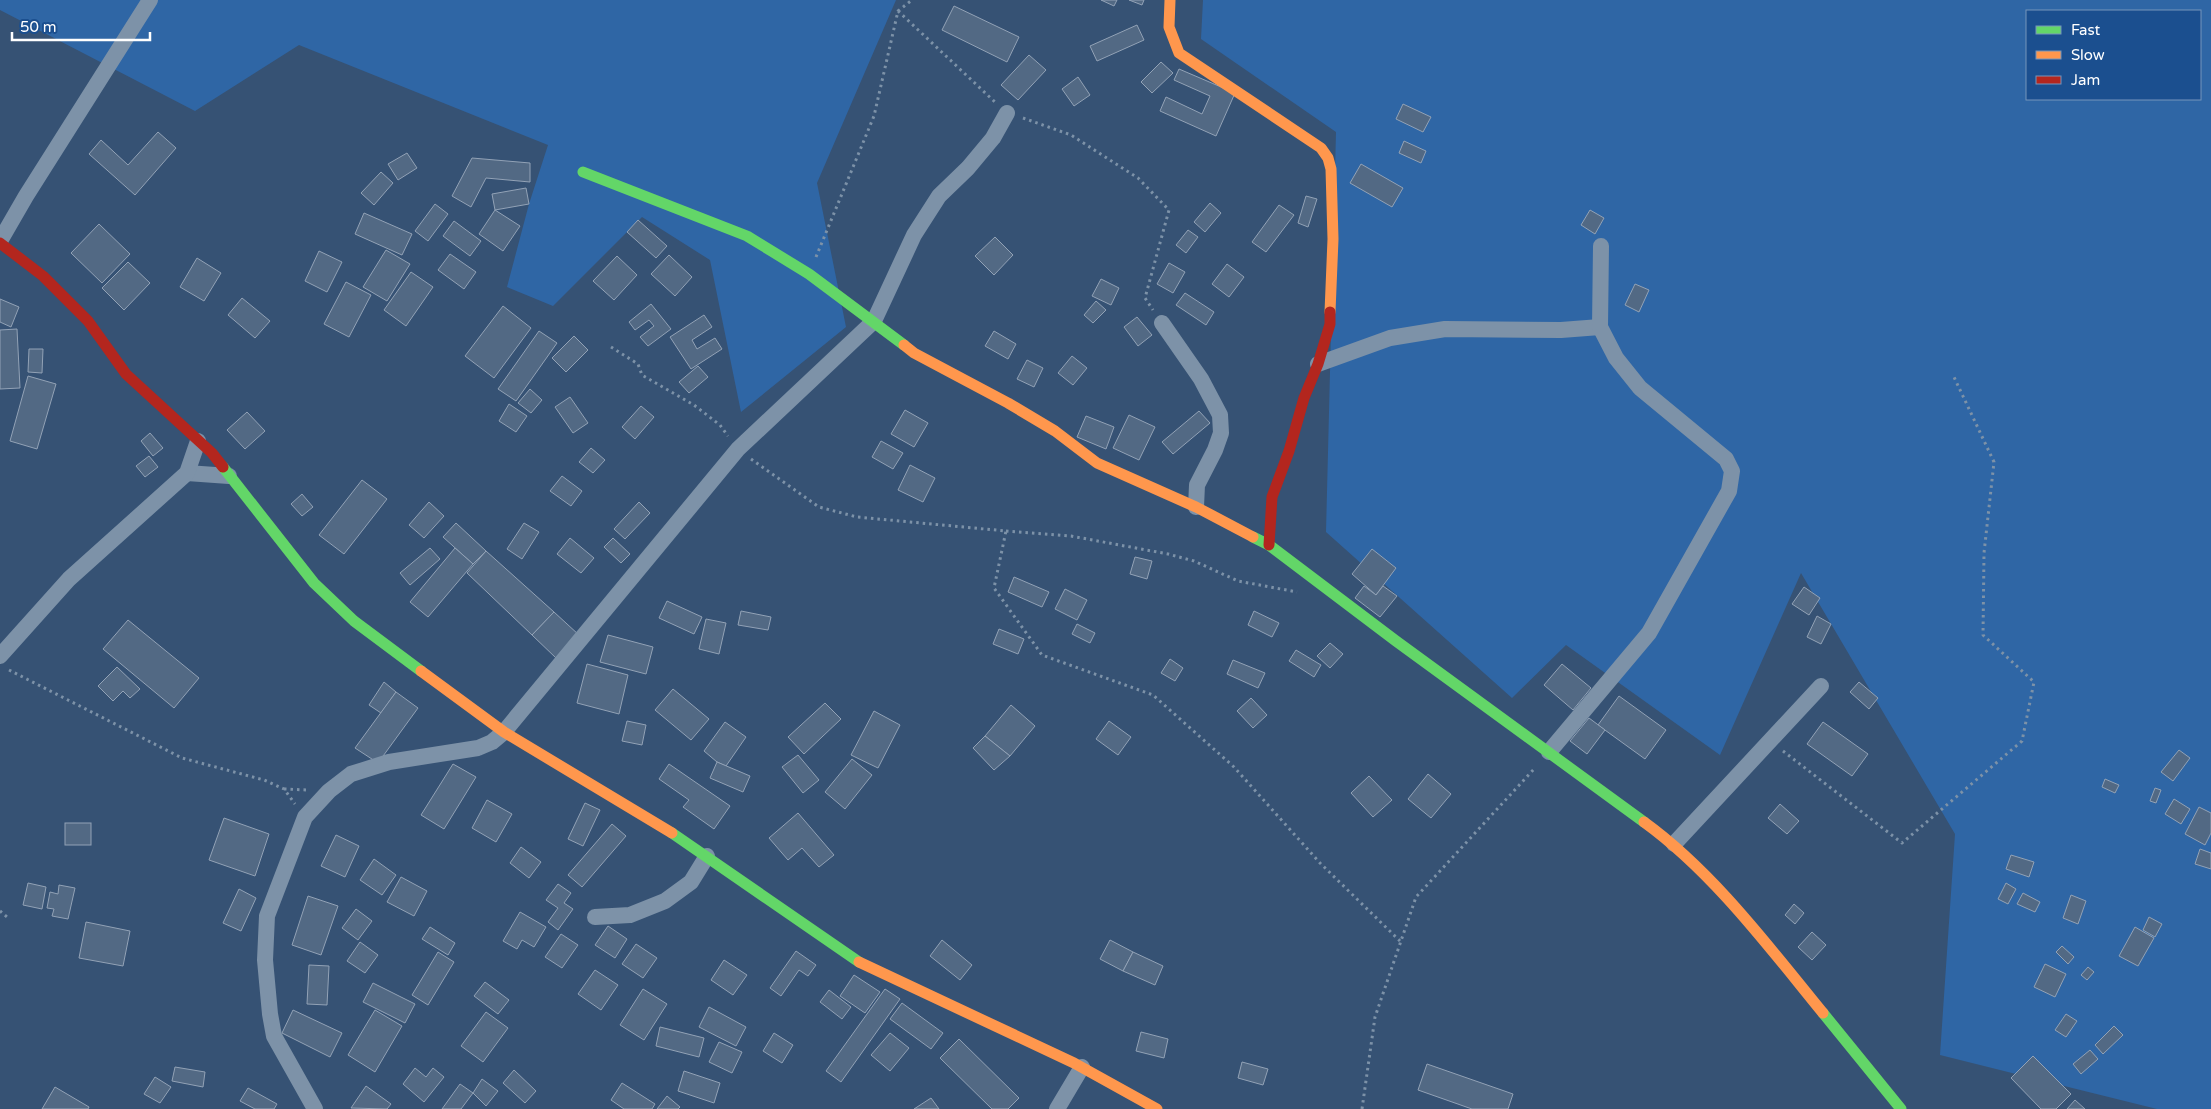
<svg xmlns="http://www.w3.org/2000/svg" width="2211" height="1109" font-family="'Varela Round',sans-serif">
  <style>
    .green { fill: #2f66a5; fill-rule: evenodd }
    .building { fill: #526984; stroke: #92a2b6 }
    .lines { fill: none; stroke-linecap: round; stroke-linejoin: round }
    .path { stroke: #7d92a8; stroke-width: 3; stroke-dasharray: 2.5 4; stroke-linecap: butt }
    .street { stroke: #7d92a8; stroke-width: 16 }
    .fast { stroke: #63d668; stroke-width: 11 }
    .slow { stroke: #ff974d; stroke-width: 11 }
    .jam { stroke: #b3261e; stroke-width: 11 }
  </style>
  <rect width="100%" height="100%" fill="#365274"/>
  <g class="green">
    <polygon points="0,0 896,0 817,183 846,327 741,412 710,260 642,217 553,306 507,287 529,204 548,145 299,45 195,111 0,10"/>
    <path d="M1203 0H2211V1109H2157L1940 1055 1955 834 1801 573 1720 755 1566 645 1512 698 1326 532 1336 132 1201 39ZM2027 11H2200V99H2027Z"/>
  </g>
  <g class="building">
    <polygon points="1101,0 1117,0 1114,6"/>
    <polygon points="1129,0 1144,0 1142,5"/>
    <polygon points="954,6 1019,37 1007,62 942,30"/>
    <polygon points="1137,25 1144,40 1097,61 1090,46"/>
    <polygon points="1029,55 1046,70 1018,100 1001,85"/>
    <polygon points="1161,62 1173,73 1152,93 1141,82"/>
    <polygon points="1179,69 1235,93 1216,136 1160,111 1166,97 1202,114 1210,96 1174,80"/>
    <polygon points="1078,77 1090,95 1074,106 1062,89"/>
    <polygon points="1403,104 1431,117 1423,132 1396,119"/>
    <polygon points="158,132 176,148 135,195 89,154 101,140 128,165"/>
    <polygon points="1404,141 1426,151 1421,163 1399,153"/>
    <polygon points="407,153 417,168 398,180 388,164"/>
    <polygon points="472,158 530,163 530,182 486,178 471,207 452,196"/>
    <polygon points="1361,164 1403,188 1392,207 1350,183"/>
    <polygon points="381,172 393,183 374,205 361,193"/>
    <polygon points="526,188 529,204 495,210 492,194"/>
    <polygon points="1306,196 1317,199 1308,227 1298,223"/>
    <polygon points="1210,203 1221,213 1205,232 1194,222"/>
    <polygon points="435,204 448,214 428,241 415,231"/>
    <polygon points="1279,205 1294,215 1266,252 1252,242"/>
    <polygon points="495,210 520,226 503,251 479,234"/>
    <polygon points="1590,210 1604,218 1595,234 1581,225"/>
    <polygon points="364,213 412,234 402,255 355,234"/>
    <polygon points="638,220 667,246 656,258 627,232"/>
    <polygon points="454,221 481,241 470,256 443,236"/>
    <polygon points="99,224 130,254 102,283 71,253"/>
    <polygon points="1188,230 1198,237 1186,253 1176,245"/>
    <polygon points="995,237 1013,255 994,275 975,256"/>
    <polygon points="386,250 410,264 387,301 363,287"/>
    <polygon points="319,251 342,262 327,292 305,281"/>
    <polygon points="450,254 476,272 464,289 438,270"/>
    <polygon points="669,255 692,277 675,296 651,274"/>
    <polygon points="617,256 637,275 614,300 593,281"/>
    <polygon points="197,258 221,273 204,301 180,287"/>
    <polygon points="128,262 150,283 124,310 102,288"/>
    <polygon points="1169,263 1185,272 1173,293 1157,284"/>
    <polygon points="1227,264 1244,277 1229,297 1212,284"/>
    <polygon points="411,272 433,287 406,326 384,310"/>
    <polygon points="1101,279 1119,288 1111,305 1092,296"/>
    <polygon points="346,282 371,295 349,337 324,324"/>
    <polygon points="1635,284 1649,290 1639,312 1625,305"/>
    <polygon points="1185,293 1214,312 1206,325 1176,305"/>
    <polygon points="242,298 270,321 255,338 228,315"/>
    <polygon points="0,299 19,307 11,327 0,322"/>
    <polygon points="1096,301 1106,310 1093,323 1084,315"/>
    <polygon points="651,304 671,329 648,346 640,337 654,326 649,320 635,330 629,322"/>
    <polygon points="503,306 531,328 494,378 465,356"/>
    <polygon points="704,315 712,327 692,340 697,349 715,338 722,349 691,369 670,337"/>
    <polygon points="1137,317 1152,335 1138,346 1124,327"/>
    <polygon points="17,329 20,388 0,389 0,330"/>
    <polygon points="539,331 557,343 516,401 498,389"/>
    <polygon points="994,331 1016,344 1008,359 985,346"/>
    <polygon points="574,336 588,350 566,372 552,358"/>
    <polygon points="29,349 43,349 42,373 28,372"/>
    <polygon points="1072,356 1087,368 1073,385 1058,373"/>
    <polygon points="1027,360 1043,368 1034,387 1017,379"/>
    <polygon points="698,366 708,377 689,393 679,382"/>
    <polygon points="28,376 56,384 37,449 10,441"/>
    <polygon points="530,389 542,400 531,413 518,403"/>
    <polygon points="570,397 588,423 573,433 555,407"/>
    <polygon points="509,404 527,416 516,432 499,421"/>
    <polygon points="641,406 654,417 635,439 622,427"/>
    <polygon points="905,410 928,423 914,447 891,434"/>
    <polygon points="1199,411 1210,423 1173,454 1162,442"/>
    <polygon points="247,412 265,431 245,449 227,430"/>
    <polygon points="1129,415 1155,427 1139,460 1113,448"/>
    <polygon points="1086,416 1114,427 1106,449 1077,437"/>
    <polygon points="150,433 163,448 153,456 141,441"/>
    <polygon points="881,441 903,453 893,469 872,457"/>
    <polygon points="591,448 605,460 593,473 579,462"/>
    <polygon points="149,456 158,467 145,477 136,466"/>
    <polygon points="910,465 935,478 923,502 898,490"/>
    <polygon points="562,476 582,491 571,506 550,491"/>
    <polygon points="362,480 387,499 344,554 319,535"/>
    <polygon points="302,494 313,507 302,516 291,504"/>
    <polygon points="429,502 444,516 424,538 409,525"/>
    <polygon points="639,502 650,513 625,539 614,529"/>
    <polygon points="456,523 486,551 473,564 443,537"/>
    <polygon points="524,523 539,532 522,559 507,549"/>
    <polygon points="570,538 594,558 581,573 557,554"/>
    <polygon points="613,538 630,554 621,563 604,547"/>
    <polygon points="430,548 440,559 410,585 400,573"/>
    <polygon points="455,548 473,564 428,617 410,602"/>
    <polygon points="1372,549 1396,568 1376,595 1352,574"/>
    <polygon points="486,551 554,612 532,635 467,573"/>
    <polygon points="1135,557 1152,561 1147,579 1130,574"/>
    <polygon points="1014,577 1049,592 1042,607 1008,592"/>
    <polygon points="1364,586 1376,595 1383,586 1397,596 1380,617 1355,598"/>
    <polygon points="1804,587 1820,598 1809,615 1792,604"/>
    <polygon points="1065,589 1087,600 1077,620 1055,609"/>
    <polygon points="667,601 702,617 694,634 659,618"/>
    <polygon points="741,611 771,617 768,630 738,625"/>
    <polygon points="1254,611 1279,623 1272,637 1248,625"/>
    <polygon points="554,612 579,635 556,658 532,635"/>
    <polygon points="1817,616 1831,624 1821,644 1807,637"/>
    <polygon points="706,619 726,623 719,654 699,649"/>
    <polygon points="128,620 199,678 174,708 103,649"/>
    <polygon points="1077,624 1095,633 1090,643 1072,634"/>
    <polygon points="999,629 1024,639 1018,654 993,644"/>
    <polygon points="608,635 653,647 646,674 600,662"/>
    <polygon points="1330,643 1343,654 1330,668 1317,656"/>
    <polygon points="1296,650 1321,665 1314,677 1289,661"/>
    <polygon points="1170,659 1183,668 1175,681 1161,673"/>
    <polygon points="1233,660 1265,673 1258,688 1227,674"/>
    <polygon points="587,664 628,675 619,714 577,703"/>
    <polygon points="1562,664 1591,688 1573,710 1544,685"/>
    <polygon points="117,667 140,689 130,698 123,691 113,701 98,686"/>
    <polygon points="384,682 396,692 381,713 369,705"/>
    <polygon points="1859,682 1878,698 1869,709 1850,692"/>
    <polygon points="673,689 709,719 691,740 655,710"/>
    <polygon points="396,692 418,708 378,763 355,748"/>
    <polygon points="1619,696 1666,730 1645,759 1598,725"/>
    <polygon points="1251,698 1267,715 1253,728 1237,711"/>
    <polygon points="825,703 841,719 804,754 788,737"/>
    <polygon points="1011,705 1035,726 1010,756 985,736"/>
    <polygon points="874,711 900,725 878,768 851,755"/>
    <polygon points="1589,718 1605,730 1587,754 1570,741"/>
    <polygon points="627,721 646,725 642,745 622,741"/>
    <polygon points="1109,721 1131,737 1118,755 1096,739"/>
    <polygon points="725,722 746,737 726,766 717,762 704,751"/>
    <polygon points="1823,722 1868,754 1852,776 1807,744"/>
    <polygon points="985,736 1010,756 994,770 973,748"/>
    <polygon points="2179,750 2190,758 2173,781 2161,772"/>
    <polygon points="798,755 819,780 803,793 782,767"/>
    <polygon points="852,759 872,775 845,809 825,792"/>
    <polygon points="717,762 750,776 743,792 710,778"/>
    <polygon points="453,764 476,777 444,829 421,815"/>
    <polygon points="669,764 730,806 714,829 683,807 689,800 659,779"/>
    <polygon points="1428,774 1451,794 1431,818 1408,799"/>
    <polygon points="1369,776 1392,800 1373,817 1351,793"/>
    <polygon points="2105,779 2119,785 2115,793 2102,787"/>
    <polygon points="2155,788 2161,790 2156,803 2150,801"/>
    <polygon points="2174,799 2190,809 2181,824 2165,814"/>
    <polygon points="487,800 512,814 496,842 472,828"/>
    <polygon points="585,803 600,810 583,846 568,839"/>
    <polygon points="1780,804 1799,821 1787,834 1768,818"/>
    <polygon points="2199,807 2211,813 2211,833 2205,845 2185,834"/>
    <polygon points="798,813 834,855 819,867 802,848 788,860 769,838"/>
    <polygon points="224,818 269,834 255,876 209,860"/>
    <rect x="65" y="823" width="26" height="22"/>
    <polygon points="612,824 626,836 582,887 568,875"/>
    <polygon points="336,835 359,846 345,877 321,866"/>
    <polygon points="521,847 541,862 529,878 510,863"/>
    <polygon points="2200,849 2211,853 2211,869 2195,864"/>
    <polygon points="2011,855 2034,862 2029,877 2006,869"/>
    <polygon points="374,859 396,875 382,895 360,880"/>
    <polygon points="401,877 427,891 414,916 387,902"/>
    <polygon points="28,883 46,887 42,909 23,905"/>
    <polygon points="2006,883 2016,889 2008,904 1998,899"/>
    <polygon points="558,884 571,893 564,903 573,909 558,930 548,922 558,908 546,900"/>
    <polygon points="59,885 75,888 68,919 52,916 54,909 47,908 50,892 58,894"/>
    <polygon points="239,889 256,898 241,931 223,923"/>
    <polygon points="2023,893 2040,902 2035,912 2017,904"/>
    <polygon points="2071,895 2086,901 2078,924 2063,918"/>
    <polygon points="308,896 338,906 321,955 292,945"/>
    <polygon points="1794,904 1804,913 1795,924 1785,915"/>
    <polygon points="356,909 372,921 358,940 342,928"/>
    <polygon points="520,912 546,927 534,947 522,940 517,949 503,941"/>
    <polygon points="2149,917 2162,924 2155,937 2143,930"/>
    <polygon points="86,922 130,931 123,966 79,958"/>
    <polygon points="608,926 627,939 615,958 595,945"/>
    <polygon points="430,927 455,943 448,955 422,939"/>
    <polygon points="2135,927 2154,938 2138,966 2119,956"/>
    <polygon points="1812,932 1826,945 1812,960 1798,947"/>
    <polygon points="561,934 578,945 562,968 545,957"/>
    <polygon points="942,940 972,965 960,980 930,956"/>
    <polygon points="1110,940 1133,952 1123,971 1100,959"/>
    <polygon points="360,942 378,955 365,973 347,961"/>
    <polygon points="636,944 657,958 643,978 622,964"/>
    <polygon points="2062,946 2074,957 2068,964 2056,952"/>
    <polygon points="796,951 816,965 808,976 799,970 781,996 770,988"/>
    <polygon points="438,952 454,962 428,1005 412,995"/>
    <polygon points="1133,952 1163,966 1155,985 1123,971"/>
    <polygon points="724,960 747,975 733,995 711,980"/>
    <polygon points="2045,964 2066,974 2055,997 2034,987"/>
    <polygon points="309,965 329,966 327,1005 307,1004"/>
    <polygon points="2088,967 2094,972 2087,980 2081,975"/>
    <polygon points="595,970 618,985 601,1010 578,994"/>
    <polygon points="854,975 880,992 865,1013 840,996"/>
    <polygon points="485,982 509,1000 498,1014 474,996"/>
    <polygon points="373,983 415,1004 405,1023 363,1002"/>
    <polygon points="643,989 667,1004 644,1040 620,1025"/>
    <polygon points="885,989 900,999 841,1082 826,1071"/>
    <polygon points="829,990 851,1007 842,1019 820,1002"/>
    <polygon points="902,1003 943,1033 931,1049 890,1019"/>
    <polygon points="709,1007 746,1027 736,1046 699,1027"/>
    <polygon points="293,1010 342,1033 330,1057 282,1033"/>
    <polygon points="375,1010 402,1026 375,1072 348,1055"/>
    <polygon points="486,1012 508,1028 483,1062 461,1046"/>
    <polygon points="2066,1014 2077,1021 2066,1037 2055,1030"/>
    <polygon points="2114,1026 2123,1035 2103,1054 2095,1045"/>
    <polygon points="660,1027 704,1038 699,1057 656,1046"/>
    <polygon points="1141,1032 1168,1039 1164,1058 1136,1051"/>
    <polygon points="774,1033 793,1045 782,1063 763,1051"/>
    <polygon points="890,1033 909,1048 890,1071 871,1055"/>
    <polygon points="959,1039 1019,1098 1008,1109 992,1109 940,1058"/>
    <polygon points="719,1042 742,1052 732,1073 709,1062"/>
    <polygon points="2090,1050 2098,1059 2081,1074 2073,1064"/>
    <polygon points="2033,1056 2071,1094 2056,1109 2041,1109 2011,1078"/>
    <polygon points="1242,1062 1268,1069 1263,1085 1238,1078"/>
    <polygon points="1427,1064 1513,1094 1508,1109 1472,1109 1418,1090"/>
    <polygon points="175,1067 205,1072 203,1087 172,1081"/>
    <polygon points="415,1068 426,1077 433,1068 444,1077 424,1102 403,1084"/>
    <polygon points="514,1070 536,1091 525,1103 503,1083"/>
    <polygon points="684,1071 720,1083 714,1103 678,1091"/>
    <polygon points="155,1077 171,1087 160,1103 144,1094"/>
    <polygon points="482,1079 498,1091 486,1106 473,1093"/>
    <polygon points="622,1083 655,1104 652,1109 624,1109 611,1100"/>
    <polygon points="460,1084 473,1093 461,1109 442,1109"/>
    <polygon points="366,1086 391,1104 387,1109 351,1108"/>
    <polygon points="55,1087 89,1107 88,1109 42,1109"/>
    <polygon points="248,1088 277,1104 274,1109 255,1109 240,1101"/>
    <polygon points="667,1096 680,1107 678,1109 657,1109"/>
    <polygon points="931,1098 939,1109 914,1109"/>
    <polygon points="2075,1100 2085,1109 2067,1109"/>
  </g>
  <g class="lines">
    <g class="path">
      <polyline points="898,11 996,103"/>
      <polyline points="1023,118 1071,135 1138,178 1169,210 1145,298 1153,310"/>
      <polyline points="816,257 874,116 898,11 912,0"/>
      <polyline points="611,347 638,364 642,375 694,405 720,425 728,436"/>
      <polyline points="751,459 819,507 857,517 1006,531 994,588 1042,655 1153,695 1234,767 1320,863 1400,941"/>
      <polyline points="1006,531 1071,536 1168,554 1194,561 1238,581 1297,592"/>
      <polyline points="9,670 182,758 264,780 284,789 295,804"/>
      <polyline points="1783,751 1902,843 2022,741 2034,682 1983,635 1984,553 1994,462 1953,375"/>
      <polyline points="284,789 308,790"/>
      <polyline points="0,911 7,917"/>
      <polyline points="1362,1109 1375,1017 1416,897 1535,768"/>
    </g>
    <g class="street">
      <polyline points="0,241 26,196 150,0"/>
      <polyline points="1162,323 1201,379 1220,415 1221,433 1215,450 1197,485 1196,507"/>
      <polyline points="1318,364 1390,338 1445,329 1561,330 1600,327"/>
      <polyline points="187,473 229,476"/>
      <polyline points="0,656 69,579 187,473 198,441"/>
      <polyline points="1549,752 1649,633 1729,491 1732,471 1726,459 1640,388 1616,358 1600,327 1601,246"/>
      <polyline points="1674,844 1821,686"/>
      <polyline points="595,917 630,915 665,901 691,882 707,856"/>
      <polyline points="315,1109 274,1036 270,1014 265,960 267,916 305,817 329,791 351,774 389,762 478,748 492,742 504,732 738,449 874,321 914,235 939,196 968,168 993,138 1007,113"/>
      <polyline points="1057,1109 1082,1067"/>
    </g>
    <g class="fast">
      <polyline points="583,172 747,236 809,274 904,345"/>
      <polyline points="223,467 314,583 354,621 421,671"/>
      <polyline points="1253,537 1269,545 1396,641 1644,822"/>
      <polyline points="672,833 859,962"/>
      <polyline points="1823,1013 1901,1109"/>
    </g>
    <g class="slow">
      <polyline points="1170,0 1169,27 1179,53 1321,148 1328,158 1331,169 1333,239 1330,312"/>
      <polyline points="904,345 914,353 1008,403 1055,431 1097,463 1196,507 1253,537"/>
      <polyline points="421,671 504,732 672,833"/>
      <path d="M1644 822C1713 872 1769 947 1823 1013"/>
      <polyline points="859,962 1074,1063 1157,1109"/>
    </g>
    <g class="jam">
      <polyline points="0,243 43,276 88,321 126,374 212,453 223,467"/>
      <polyline points="1269,545 1272,497 1289,451 1304,398 1318,364 1330,324 1330,312"/>
    </g>
  </g>
  <rect x="2026" y="10" width="175" height="90" fill="#1b4f8f" stroke="#7695bc"/>
  <rect x="2036" y="26" width="25" height="8" fill="#63d668" stroke="#7695bc"/>
  <text x="2071" y="35" font-size="15" fill="#ffffff">Fast</text>
  <rect x="2036" y="51" width="25" height="8" fill="#ff974d" stroke="#7695bc"/>
  <text x="2071" y="60" font-size="15" fill="#ffffff">Slow</text>
  <rect x="2036" y="76" width="25" height="8" fill="#b3261e" stroke="#7695bc"/>
  <text x="2071" y="85" font-size="15" fill="#ffffff">Jam</text>
  <path d="M12 32v8h138v-8" fill="none" stroke="#ffffff" stroke-width="2.5"/>
  <text x="20" y="32" font-size="15" fill="#ffffff" stroke="#1b4f8f" stroke-width="4" paint-order="stroke">50 m</text>
</svg>
